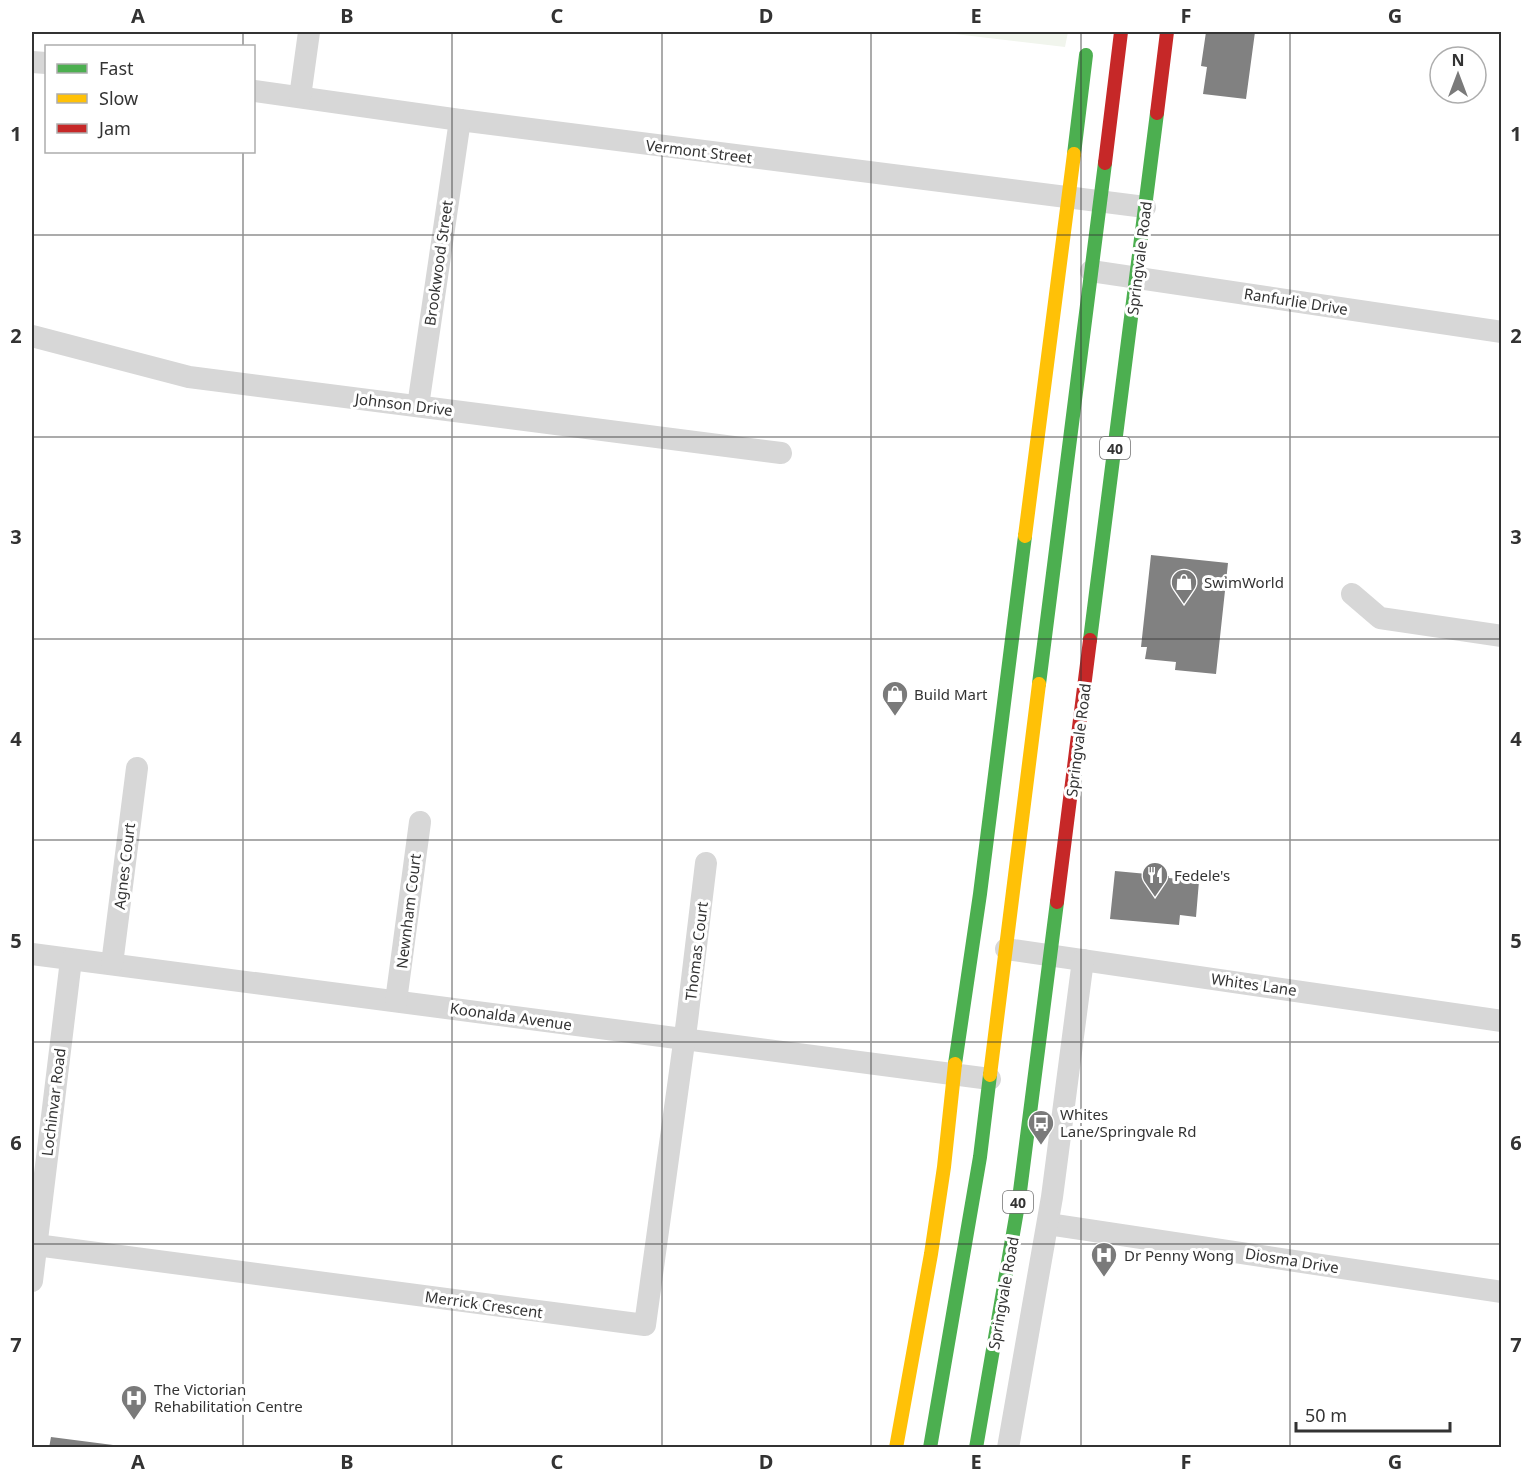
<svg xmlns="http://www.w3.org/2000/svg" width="1533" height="1479" font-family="'Noto Sans',sans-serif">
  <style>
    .green { fill: #f1f5ed }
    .building { fill: #818181 }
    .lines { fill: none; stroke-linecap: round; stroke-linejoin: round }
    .street { stroke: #d7d7d7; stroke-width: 22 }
    .fast { stroke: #4caf50; stroke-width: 14 }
    .slow { stroke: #ffc107; stroke-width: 14 }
    .jam { stroke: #c62828; stroke-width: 14 }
    .grid { fill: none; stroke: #333; stroke-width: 1.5; stroke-opacity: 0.55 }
    .labels { text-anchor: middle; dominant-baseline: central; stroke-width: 6; stroke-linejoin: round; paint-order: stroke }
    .shield { fill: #fff; stroke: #707070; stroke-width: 1.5 }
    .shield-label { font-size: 14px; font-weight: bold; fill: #333 }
    .street-label { font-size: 15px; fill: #333; stroke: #fff }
    .poi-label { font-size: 15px; fill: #333; stroke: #fff; text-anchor: start }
    .neatline { fill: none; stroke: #333; stroke-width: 2 }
    .grid-label { font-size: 20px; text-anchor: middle; font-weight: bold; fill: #333 }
  </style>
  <rect width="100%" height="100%" fill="#fff"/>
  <polygon class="green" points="938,32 1068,32 1065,47"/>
  <g class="building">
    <polygon points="1206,32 1255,32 1246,99 1203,94 1207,67 1201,66"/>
    <polygon points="1151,555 1228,563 1216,674 1175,670 1176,662 1145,659 1147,647 1141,647"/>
    <polygon points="1115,871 1169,876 1169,878 1199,881 1196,917 1180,915 1179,925 1110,919"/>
    <polygon points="51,1437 113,1445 113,1448 49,1448"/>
  </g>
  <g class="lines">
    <g class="street">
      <polyline points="32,62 46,63"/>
      <polyline points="254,91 460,120 1145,207"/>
      <polyline points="300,97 309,32"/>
      <polyline points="1091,271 1502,332"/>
      <polyline points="32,336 189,377 781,453"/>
      <polyline points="418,406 460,120"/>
      <polyline points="1352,594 1380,618 1502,636"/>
      <polyline points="1006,949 1502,1021"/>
      <polyline points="32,954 990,1079"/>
      <polyline points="112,964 137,768"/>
      <polyline points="396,1001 420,822"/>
      <polyline points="1048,1224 1502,1292"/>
      <polyline points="36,1245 645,1325 687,1021 706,863"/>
      <polyline points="32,1281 71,960"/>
      <polyline points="1008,1448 1052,1197 1083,960"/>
    </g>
    <g class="fast">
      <polyline points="1074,154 1086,55"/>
      <polyline points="1090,640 1157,113"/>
      <polyline points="1039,684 1105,163"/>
      <polyline points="955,1064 980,894 1025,536"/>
      <polyline points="930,1448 980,1157 990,1075"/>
      <polyline points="976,1448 1019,1199 1057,902"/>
    </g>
    <g class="slow">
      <polyline points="1025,536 1074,154"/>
      <polyline points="990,1075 1039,684"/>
      <polyline points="896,1448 931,1254 944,1167 955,1064"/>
    </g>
    <g class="jam">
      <polyline points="1157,113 1167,32"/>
      <polyline points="1105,163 1121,32"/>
      <polyline points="1057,902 1090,640"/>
    </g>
  </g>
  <path class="grid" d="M243 32V46M452 32V1448M662 32V1448M871 32V1448M1081 32V1448M1290 32V1448M243 152V1448M32 235H1502M32 437H1502M32 639H1502M32 840H1502M32 1042H1502M32 1244H1502"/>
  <defs>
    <g id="shop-pin" transform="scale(1.35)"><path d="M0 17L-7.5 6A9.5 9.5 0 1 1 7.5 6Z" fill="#7a7a7a" stroke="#fff"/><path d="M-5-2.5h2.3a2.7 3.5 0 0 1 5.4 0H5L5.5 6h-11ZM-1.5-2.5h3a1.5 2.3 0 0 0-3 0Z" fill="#fff"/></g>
    <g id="restaurant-pin" transform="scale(1.35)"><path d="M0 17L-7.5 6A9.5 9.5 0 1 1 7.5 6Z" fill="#7a7a7a" stroke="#fff"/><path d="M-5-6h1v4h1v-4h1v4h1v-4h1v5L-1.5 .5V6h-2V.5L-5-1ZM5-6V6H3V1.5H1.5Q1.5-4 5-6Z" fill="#fff"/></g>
    <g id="bus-pin" transform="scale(1.35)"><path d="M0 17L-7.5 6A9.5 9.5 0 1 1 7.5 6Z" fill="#7a7a7a" stroke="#fff"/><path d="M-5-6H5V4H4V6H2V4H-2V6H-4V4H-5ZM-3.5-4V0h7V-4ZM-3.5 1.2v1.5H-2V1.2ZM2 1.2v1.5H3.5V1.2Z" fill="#fff"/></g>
    <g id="hospital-pin" transform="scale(1.35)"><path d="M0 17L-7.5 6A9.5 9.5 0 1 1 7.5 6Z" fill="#7a7a7a" stroke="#fff"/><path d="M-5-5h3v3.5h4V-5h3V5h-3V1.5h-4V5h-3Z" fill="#fff"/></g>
  </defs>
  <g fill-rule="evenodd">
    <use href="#shop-pin" x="1184" y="582"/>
    <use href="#shop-pin" x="895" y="694"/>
    <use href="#restaurant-pin" x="1155" y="875"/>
    <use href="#bus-pin" x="1041" y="1123"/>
    <use href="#hospital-pin" x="1104" y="1255"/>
    <use href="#hospital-pin" x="134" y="1398"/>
  </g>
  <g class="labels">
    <g class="shield">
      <rect x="1100" y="437" width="30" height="22" rx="4.5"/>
      <rect x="1003" y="1191" width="30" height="22" rx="4.5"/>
    </g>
    <g class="shield-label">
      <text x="1115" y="448">40</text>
      <text x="1018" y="1202">40</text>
    </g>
    <g class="street-label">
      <text transform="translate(699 151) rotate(7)">Vermont Street</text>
      <text transform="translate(1139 258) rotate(-83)">Springvale Road</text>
      <text transform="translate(438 263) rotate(-82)">Brookwood Street</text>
      <text transform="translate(1296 301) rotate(9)">Ranfurlie Drive</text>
      <text transform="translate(404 404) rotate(7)">Johnson Drive</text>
      <text transform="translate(1078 740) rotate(-83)">Springvale Road</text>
      <text transform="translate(124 866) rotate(-83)">Agnes Court</text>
      <text transform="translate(408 911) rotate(-83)">Newnham Court</text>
      <text transform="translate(696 951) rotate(-83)">Thomas Court</text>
      <text transform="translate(1254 984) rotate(8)">Whites Lane</text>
      <text transform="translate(511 1016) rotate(8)">Koonalda Avenue</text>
      <text transform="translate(53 1102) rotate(-83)">Lochinvar Road</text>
      <text transform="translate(1292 1260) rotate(9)">Diosma Drive</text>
      <text transform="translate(1003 1293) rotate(-80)">Springvale Road</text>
      <text transform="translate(484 1304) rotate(8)">Merrick Crescent</text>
    </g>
    <g class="poi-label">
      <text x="1204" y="582">SwimWorld</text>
      <text x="914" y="694">Build Mart</text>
      <text x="1174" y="875">Fedele's</text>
      <text x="1060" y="1114">Whites<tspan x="1060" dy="17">Lane/Springvale Rd</tspan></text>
      <text x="1124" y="1255">Dr Penny Wong</text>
      <text x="154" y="1389">The Victorian<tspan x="154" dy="17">Rehabilitation Centre</tspan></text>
    </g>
  </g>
  <rect width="1533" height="1479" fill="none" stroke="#ffffff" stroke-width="66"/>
  <rect x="45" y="45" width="210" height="108" fill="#ffffff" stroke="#adadad" stroke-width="1.5"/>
  <rect x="57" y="64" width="30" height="9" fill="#4caf50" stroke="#adadad" stroke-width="1.5"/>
  <text x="99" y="75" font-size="18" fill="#333333">Fast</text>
  <rect x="57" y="94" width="30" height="9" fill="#ffc107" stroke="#adadad" stroke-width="1.5"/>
  <text x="99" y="105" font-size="18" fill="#333333">Slow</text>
  <rect x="57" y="124" width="30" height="9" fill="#c62828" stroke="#adadad" stroke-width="1.5"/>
  <text x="99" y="135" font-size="18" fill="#333333">Jam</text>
  <g transform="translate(1458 75)"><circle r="28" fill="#ffffff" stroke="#adadad" stroke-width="1.5"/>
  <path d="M0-4.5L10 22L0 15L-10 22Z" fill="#7a7a7a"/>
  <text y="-9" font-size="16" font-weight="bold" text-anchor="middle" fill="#333333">N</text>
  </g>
  <path d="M1296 1422v9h154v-9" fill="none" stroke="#333333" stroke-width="3"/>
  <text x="1305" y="1422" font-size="18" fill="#333333" stroke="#ffffff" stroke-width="4.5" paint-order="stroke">50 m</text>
  <rect x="33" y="33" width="1467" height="1413" class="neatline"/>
  <g class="grid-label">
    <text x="138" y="23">A</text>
    <text x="347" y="23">B</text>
    <text x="557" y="23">C</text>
    <text x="766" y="23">D</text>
    <text x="976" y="23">E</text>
    <text x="1186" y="23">F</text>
    <text x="1395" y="23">G</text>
    <text x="16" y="141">1</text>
    <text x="1516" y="141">1</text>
    <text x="16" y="343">2</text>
    <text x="1516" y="343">2</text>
    <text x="16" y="544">3</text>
    <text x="1516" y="544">3</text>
    <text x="16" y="746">4</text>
    <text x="1516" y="746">4</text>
    <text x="16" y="948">5</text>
    <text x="1516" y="948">5</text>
    <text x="16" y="1150">6</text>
    <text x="1516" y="1150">6</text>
    <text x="16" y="1352">7</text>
    <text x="1516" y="1352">7</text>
    <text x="138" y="1469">A</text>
    <text x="347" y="1469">B</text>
    <text x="557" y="1469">C</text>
    <text x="766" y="1469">D</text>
    <text x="976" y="1469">E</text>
    <text x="1186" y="1469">F</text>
    <text x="1395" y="1469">G</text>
  </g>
</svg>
